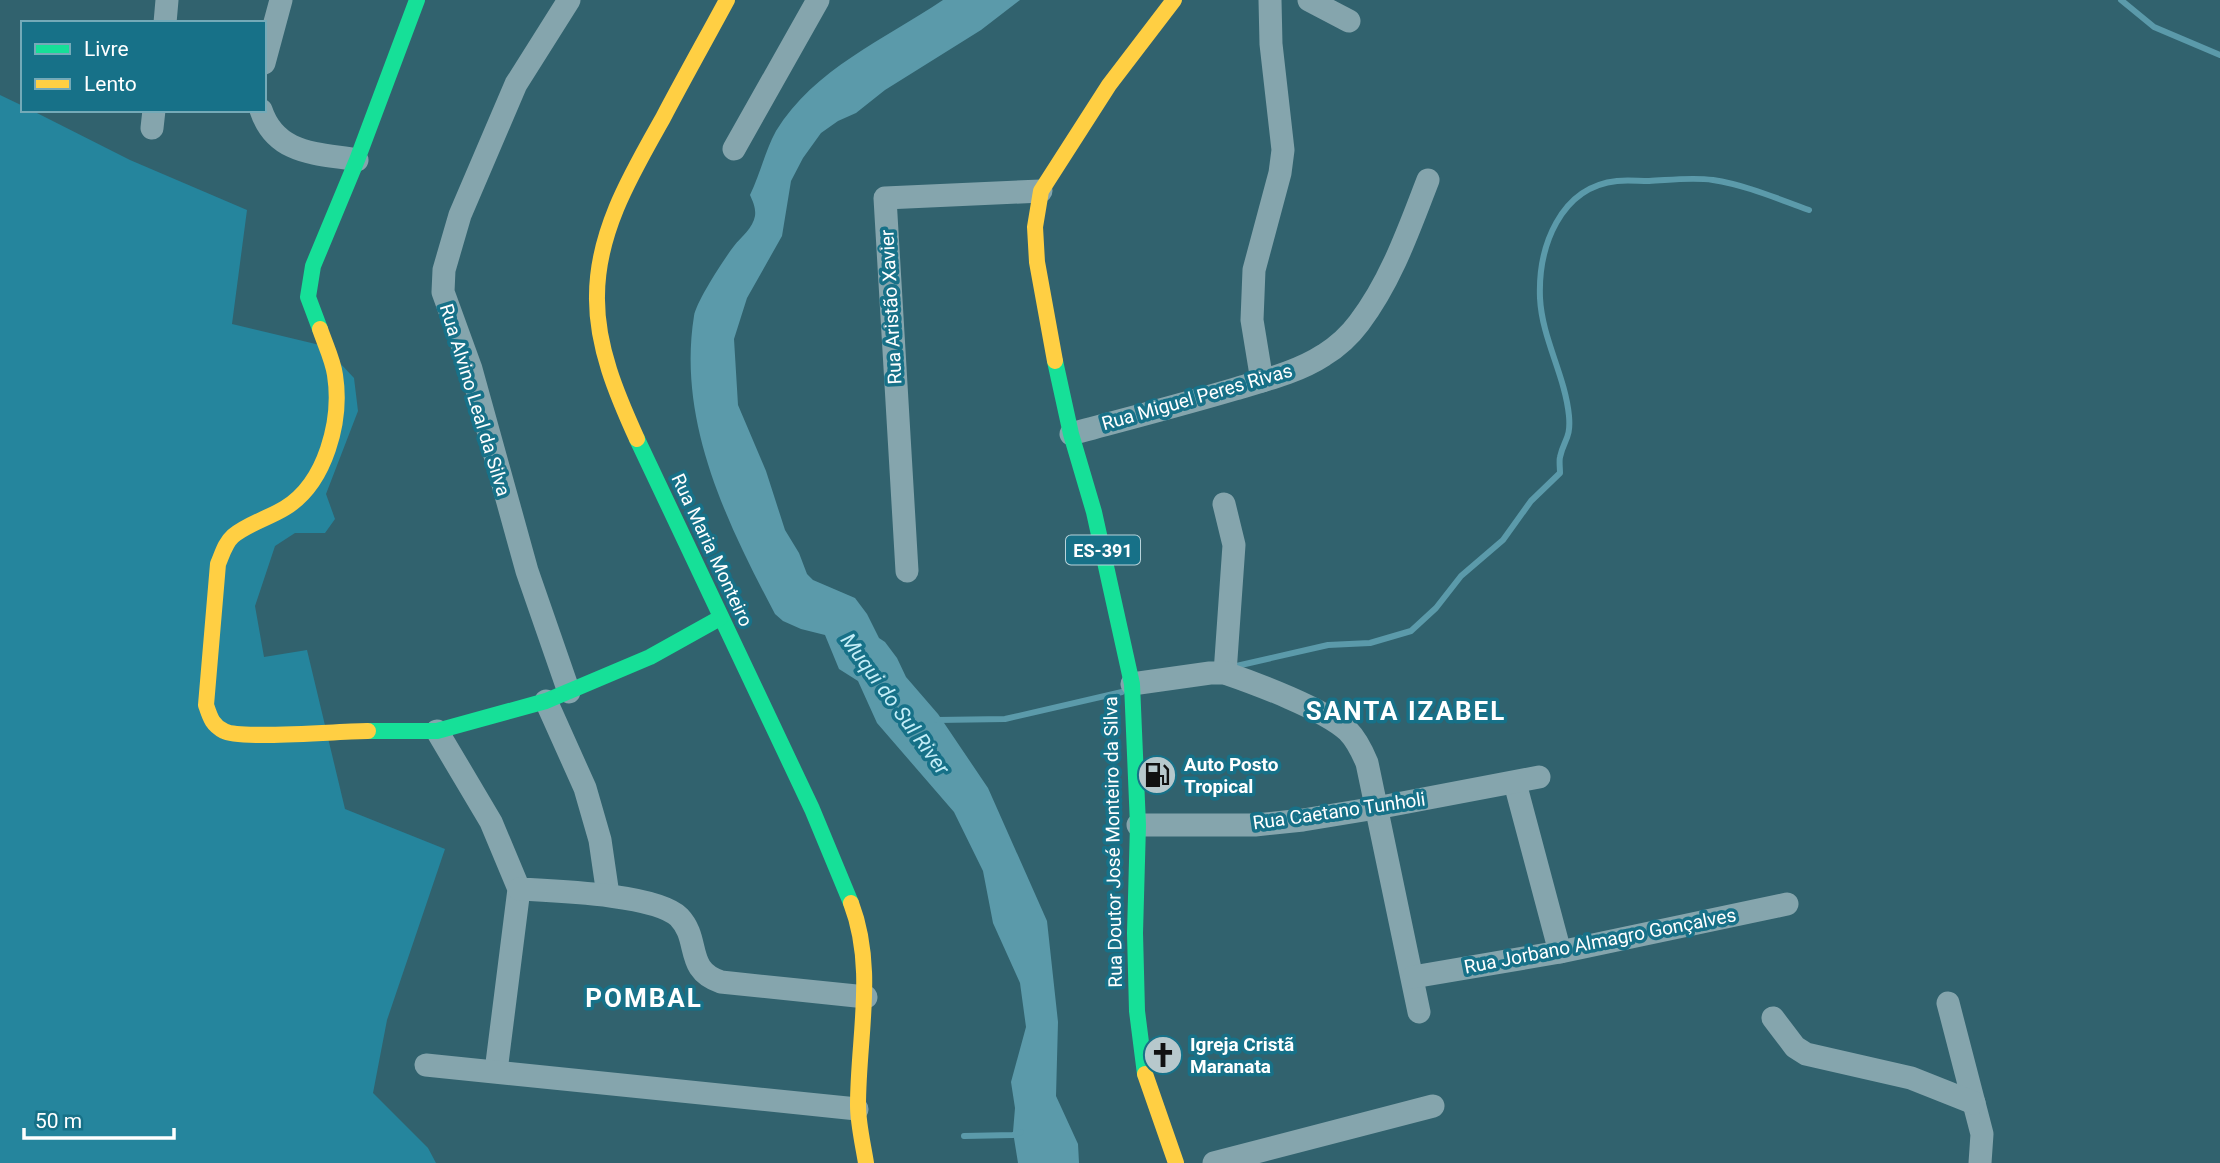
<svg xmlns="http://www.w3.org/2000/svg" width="2220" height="1163" font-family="Roboto,sans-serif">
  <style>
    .green { fill: #25859d }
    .water { fill: #5b9aaa }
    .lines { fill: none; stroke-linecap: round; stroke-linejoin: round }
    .stream { stroke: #5b9aaa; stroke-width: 6 }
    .street { stroke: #85a5ad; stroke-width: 23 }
    .fast { stroke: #16e098; stroke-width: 16 }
    .slow { stroke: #ffcf43; stroke-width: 16 }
    .labels { text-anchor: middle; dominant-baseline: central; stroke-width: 7; stroke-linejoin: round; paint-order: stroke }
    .shield { fill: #177188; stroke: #b9d4db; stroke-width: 2 }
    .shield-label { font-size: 18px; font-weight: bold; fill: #fff }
    .street-label { font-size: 19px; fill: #fff; stroke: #177188 }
    .poi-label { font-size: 19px; font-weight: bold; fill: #fff; stroke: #177188; text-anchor: start }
    .water-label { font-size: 21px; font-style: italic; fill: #c4eef8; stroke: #177188 }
    .district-label { font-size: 26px; font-weight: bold; letter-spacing: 2px; fill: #fff; stroke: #177188 }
  </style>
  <rect width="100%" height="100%" fill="#31626e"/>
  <polygon class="green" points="0,95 23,106 23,110 31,110 130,160 247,210 232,324 324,346 354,378 358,411 326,494 335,519 325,533 295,533 275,546 255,606 264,657 307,650 345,809 445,849 387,1020 373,1093 428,1148 436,1163 0,1163"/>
  <path class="water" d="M943 0H1020L981 30 885 90 856 113 838 121 821 133 803 158 791 181 782 236 747 298 734 339 738 405 766 471 785 530 799 553 807 574 813 580 855 598 867 614 879 638 885 642 897 658 906 677 938 714 988 788 1047 921 1058 1022 1056 1096 1078 1144 1079 1163H1018L1013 1132 1015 1108 1011 1082 1026 1027 1020 983 993 923 983 871 954 812 877 723 858 681 839 669 825 635 801 629 783 621 775 614C727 523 677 422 694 316 696 302 724 259 734 246 741 237 753 228 755 216 756 208 753 202 750 195 760 175 765 151 776 131 814 69 885 39 943 0Z"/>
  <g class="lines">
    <g class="stream">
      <polyline points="2121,0 2154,27 2220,55"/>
      <path d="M1232 667 1328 645 1370 643 1411 631 1436 608 1461 576 1503 540 1531 501 1560 473C1560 468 1559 461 1560 457 1564 439 1571 439 1569 416 1565 375 1542 339 1540 298 1538 247 1560 187 1617 181 1627 180 1638 181 1649 181 1670 180 1692 177 1713 180 1746 185 1778 199 1809 210"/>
      <polyline points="937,720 1005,719 1122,692"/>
      <polyline points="964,1136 1013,1135 1021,1132"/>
    </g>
    <g class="street">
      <polyline points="1309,0 1349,21"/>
      <polyline points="165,23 167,0"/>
      <polyline points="264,63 281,0"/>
      <path d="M261 110C276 155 317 153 357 160"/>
      <polyline points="152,128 154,110"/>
      <polyline points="734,149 818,0"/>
      <polyline points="1262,381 1252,320 1254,270 1280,173 1283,150 1271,44 1270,0"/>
      <path d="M1071 434C1126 419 1181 405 1235 389 1265 380 1298 372 1324 355 1337 347 1350 335 1359 323 1391 281 1409 229 1428 180"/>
      <polyline points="1224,504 1234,545 1225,673"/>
      <polyline points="907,571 885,198 1041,191"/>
      <path d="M1132 684 1210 673H1225C1257 684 1324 709 1348 731 1357 740 1362 751 1367 763L1419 1012"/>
      <polyline points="569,692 527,571 471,369 443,292 444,270 460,215 516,84 569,0"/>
      <polyline points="546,701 585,788 600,840 608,895"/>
      <polyline points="437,731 491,822 519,889 496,1071"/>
      <polyline points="1515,783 1560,952"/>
      <polyline points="1138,825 1255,825 1303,820 1376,808 1539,777"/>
      <path d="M519 889C554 891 655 894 679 917 701 940 684 970 721 982L866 997"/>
      <polyline points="1413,977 1560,952 1787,904"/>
      <polyline points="1948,1003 1982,1134 1980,1163"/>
      <polyline points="1773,1018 1795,1047 1806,1054 1911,1078 1974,1103"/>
      <polyline points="426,1065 857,1109"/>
      <polyline points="1214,1163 1433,1106"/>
    </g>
    <g class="fast">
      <polyline points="320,329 308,297 313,266 357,160 417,0"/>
      <polyline points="1055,361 1071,434 1094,512 1132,684 1138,825 1135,933 1137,1011 1145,1074"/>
      <polyline points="637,439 812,809 851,903"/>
      <polyline points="368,731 437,731 546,701 650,657 720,618"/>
    </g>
    <g class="slow">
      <path d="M320 329C325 344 333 360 335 375 342 420 326 483 285 508 269 518 247 524 233 536 225 543 222 555 218 564L206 705C210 717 212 725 224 731 240 740 342 731 368 731"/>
      <polyline points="1055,361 1037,262 1035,227 1041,191 1109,85 1174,0"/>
      <path d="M637 439C617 395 596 346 597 296 597 231 632 173 663 118 684 78 706 39 727 0"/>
      <path d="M851 903C876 968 858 1037 858 1105 858 1124 863 1144 866 1163"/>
      <polyline points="1145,1074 1176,1163"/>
    </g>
  </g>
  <defs>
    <g id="fuel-disc" transform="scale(2.0125)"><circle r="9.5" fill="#b7c8cc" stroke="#177188"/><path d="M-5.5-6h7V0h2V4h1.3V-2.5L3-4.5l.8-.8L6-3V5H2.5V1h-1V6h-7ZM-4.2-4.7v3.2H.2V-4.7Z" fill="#111"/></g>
    <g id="church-disc" transform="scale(2.0125)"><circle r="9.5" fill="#b7c8cc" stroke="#177188"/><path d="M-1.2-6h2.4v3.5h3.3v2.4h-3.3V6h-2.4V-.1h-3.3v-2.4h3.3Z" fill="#111"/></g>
  </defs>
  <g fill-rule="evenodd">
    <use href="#fuel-disc" x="1157" y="775"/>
    <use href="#church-disc" x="1163" y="1055"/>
  </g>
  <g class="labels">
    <rect class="shield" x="1066" y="535.5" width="74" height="29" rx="5"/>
    <g class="shield-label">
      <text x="1103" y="550">ES-391</text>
    </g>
    <g class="street-label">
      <text transform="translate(891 307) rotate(-93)">Rua Aristão Xavier</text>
      <text transform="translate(1197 397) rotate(-16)">Rua Miguel Peres Rivas</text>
      <text transform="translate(475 400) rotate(73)">Rua Alvino Leal da Silva</text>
      <text transform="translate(712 550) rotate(65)">Rua Maria Monteiro</text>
      <text transform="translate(1339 811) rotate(-8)">Rua Caetano Tunholi</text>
      <text transform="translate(1113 842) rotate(-91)">Rua Doutor José Monteiro da Silva</text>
      <text transform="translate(1600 941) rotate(-11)">Rua Jorbano Almagro Gonçalves</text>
    </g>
    <g class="poi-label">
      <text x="1184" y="764">Auto Posto<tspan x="1184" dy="22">Tropical</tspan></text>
      <text x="1190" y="1044">Igreja Cristã<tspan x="1190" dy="22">Maranata</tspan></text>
    </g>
    <g class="water-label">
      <text transform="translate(895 704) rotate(54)">Muqui do Sul River</text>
    </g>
    <g class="district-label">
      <text x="1406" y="711">SANTA IZABEL</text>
      <text x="644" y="998">POMBAL</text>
    </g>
  </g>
  <rect x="21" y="21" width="245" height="91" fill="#177188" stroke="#74aab8" stroke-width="2"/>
  <rect x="35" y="44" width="35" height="10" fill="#16e098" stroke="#74aab8" stroke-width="2"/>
  <text x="84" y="56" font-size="21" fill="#ffffff">Livre</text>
  <rect x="35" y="79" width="35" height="10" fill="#ffcf43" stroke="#74aab8" stroke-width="2"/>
  <text x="84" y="91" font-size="21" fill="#ffffff">Lento</text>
  <path d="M24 1128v10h150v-10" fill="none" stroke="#ffffff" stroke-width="3.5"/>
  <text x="35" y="1128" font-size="21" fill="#ffffff" stroke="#177188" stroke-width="5" paint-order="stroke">50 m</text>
</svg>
